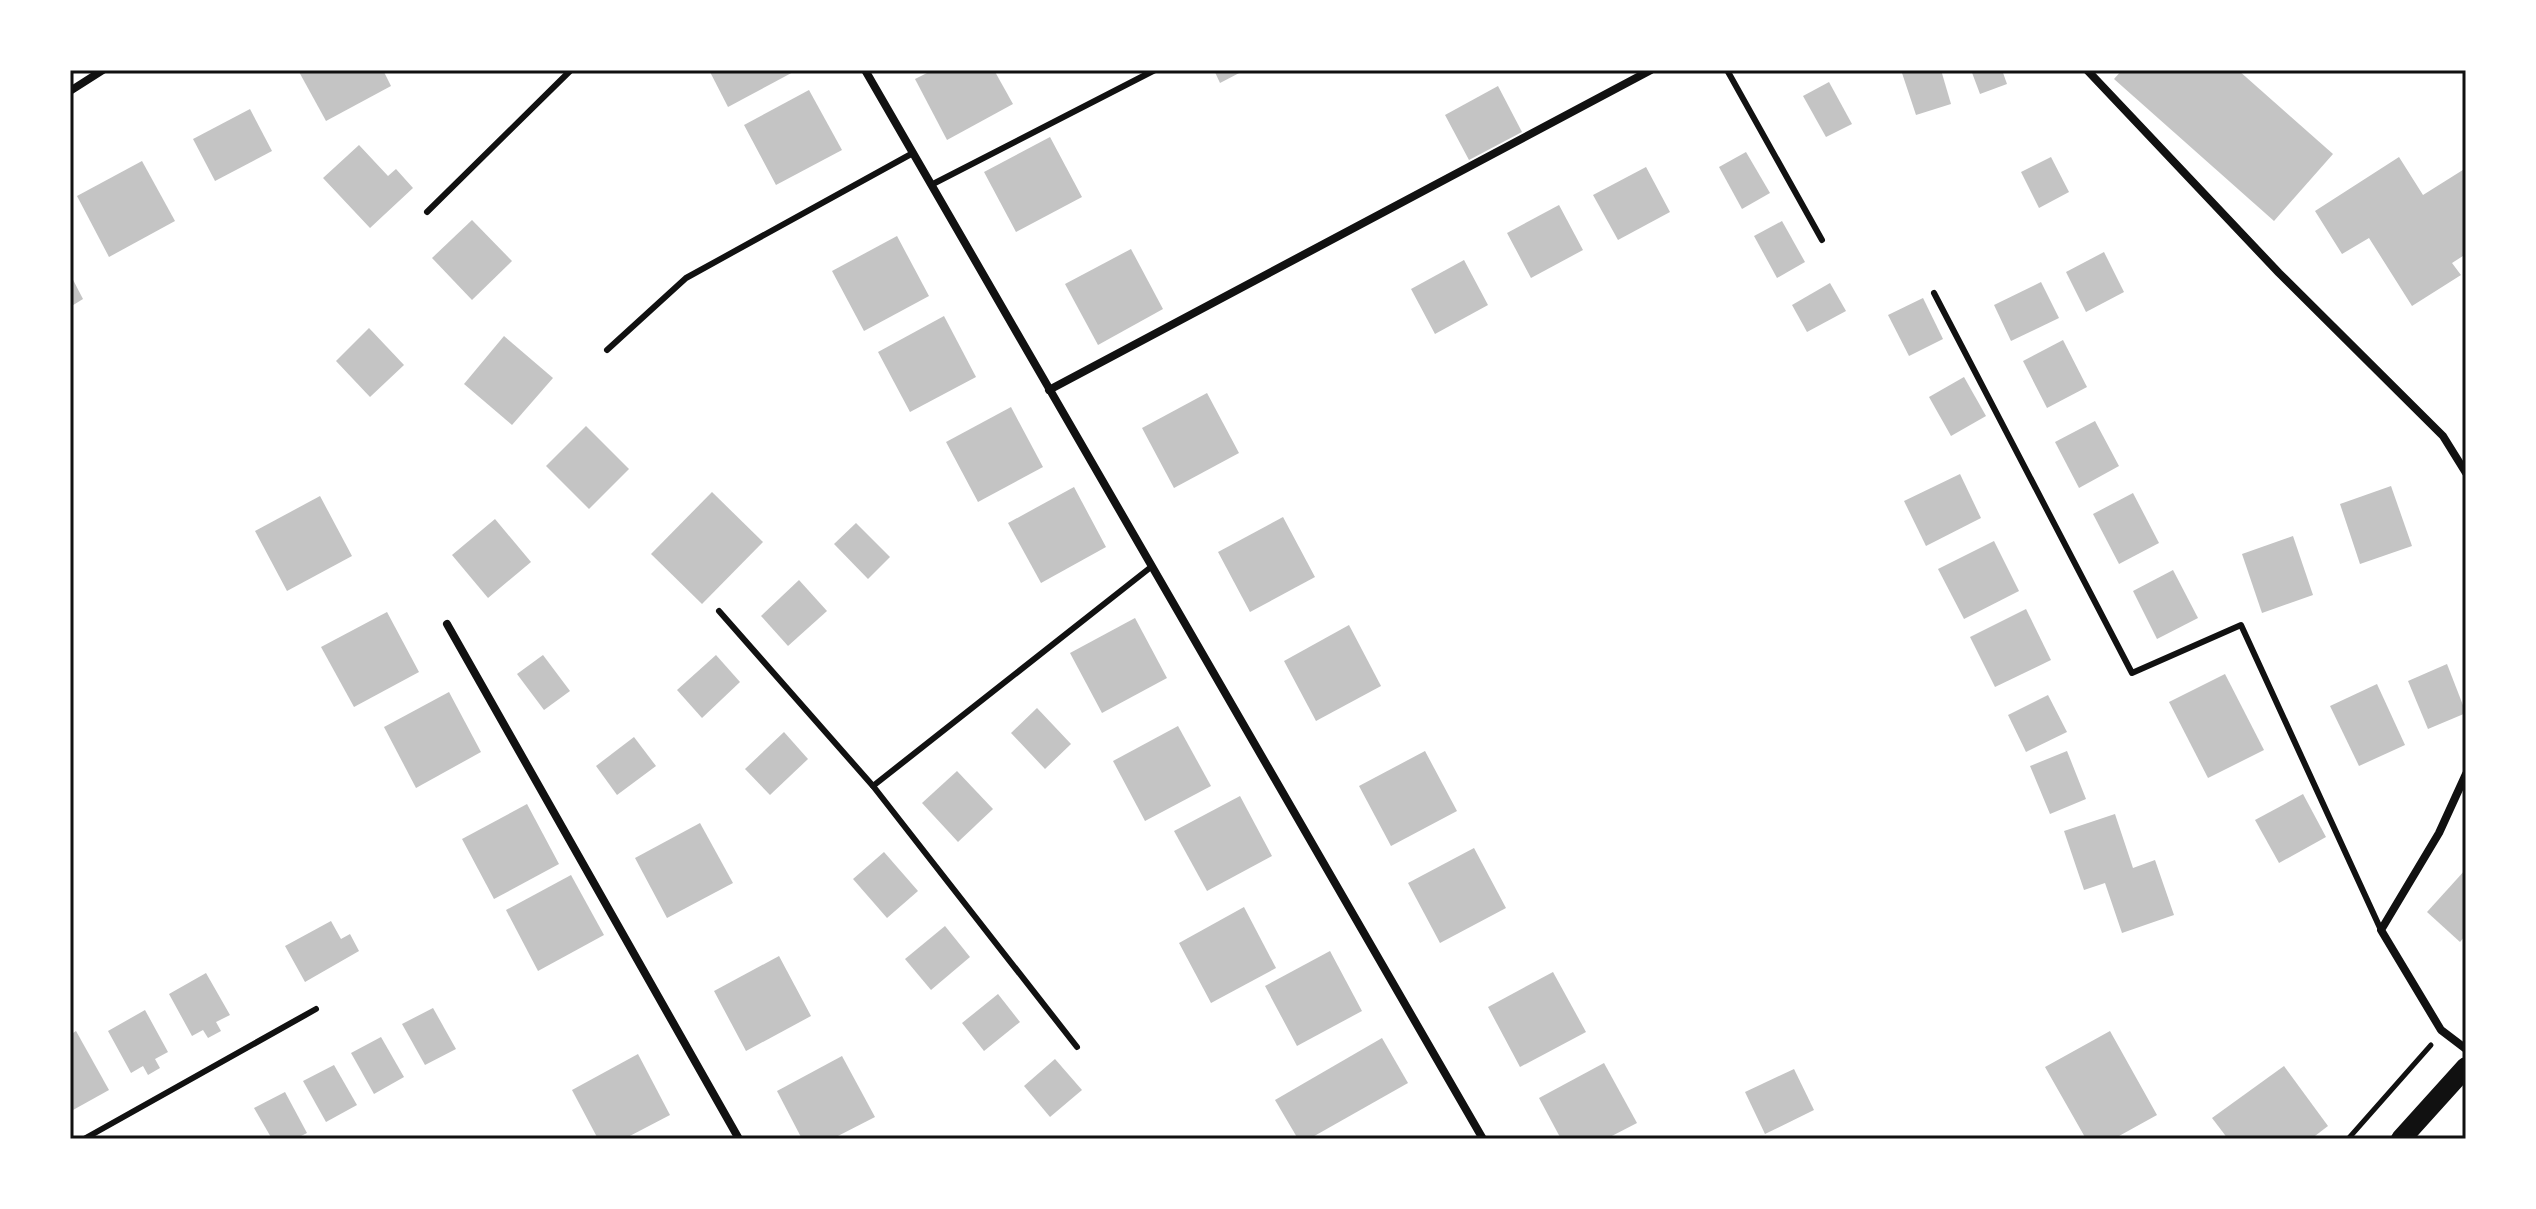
<svg xmlns="http://www.w3.org/2000/svg" width="2536" height="1209" font-family="Commissioner,sans-serif">
  <style>
    .building { fill: #c4c4c4 }
    .lines { fill: none; stroke-linecap: round; stroke-linejoin: round }
    .path { stroke: #111; stroke-width: 5 }
    .service { stroke: #111; stroke-width: 6 }
    .minor { stroke: #111; stroke-width: 8 }
    .primary { stroke: #111; stroke-width: 20 }
    .neatline { fill: none; stroke: #111; stroke-width: 3 }
  </style>
  <rect width="100%" height="100%" fill="#fff"/>
  <g class="building">
    <polygon points="298,70 383,70 391,86 326,121"/>
    <polygon points="709,70 797,70 728,107"/>
    <polygon points="933,70 994,70 1013,104 947,140 915,79"/>
    <polygon points="1214,70 1245,70 1220,83"/>
    <polygon points="1901,70 1941,70 1951,104 1916,115"/>
    <polygon points="1971,70 2002,70 2007,84 1980,94"/>
    <polygon points="2122,70 2238,70 2333,154 2274,221 2114,79"/>
    <polygon points="1829,82 1852,124 1826,137 1803,96"/>
    <polygon points="1498,86 1522,132 1469,160 1445,115"/>
    <polygon points="809,90 842,150 776,185 744,125"/>
    <polygon points="250,109 272,151 215,181 193,139"/>
    <polygon points="1050,137 1082,197 1016,232 984,172"/>
    <polygon points="359,145 388,176 396,169 413,188 370,228 323,178"/>
    <polygon points="1746,152 1770,193 1742,209 1719,167"/>
    <polygon points="2051,157 2069,192 2039,208 2021,172"/>
    <polygon points="2399,157 2423,195 2466,168 2466,254 2452,263 2461,275 2412,306 2369,238 2342,254 2315,211"/>
    <polygon points="142,161 175,221 109,257 77,196"/>
    <polygon points="1646,167 1670,212 1618,240 1593,195"/>
    <polygon points="1559,205 1583,250 1531,278 1507,233"/>
    <polygon points="472,220 512,261 472,300 432,258"/>
    <polygon points="1782,221 1805,262 1777,278 1754,236"/>
    <polygon points="897,236 929,296 864,331 832,271"/>
    <polygon points="1131,249 1163,309 1098,345 1065,284"/>
    <polygon points="2104,252 2124,292 2086,312 2066,272"/>
    <polygon points="1464,260 1488,305 1435,334 1411,289"/>
    <polygon points="70,274 83,299 70,307"/>
    <polygon points="2041,282 2059,318 2011,341 1994,305"/>
    <polygon points="1830,283 1846,311 1807,332 1792,305"/>
    <polygon points="1923,298 1943,339 1909,356 1888,315"/>
    <polygon points="944,316 976,377 910,412 878,352"/>
    <polygon points="369,328 404,365 370,397 336,361"/>
    <polygon points="504,336 553,378 512,425 464,384"/>
    <polygon points="2063,340 2087,387 2047,408 2023,361"/>
    <polygon points="1964,377 1986,416 1951,436 1929,397"/>
    <polygon points="1207,393 1239,453 1174,488 1142,428"/>
    <polygon points="1011,407 1043,467 978,502 946,442"/>
    <polygon points="2095,421 2119,466 2079,488 2055,442"/>
    <polygon points="586,426 629,469 589,509 546,466"/>
    <polygon points="1960,474 1981,518 1926,546 1904,501"/>
    <polygon points="2391,486 2412,546 2360,564 2340,504"/>
    <polygon points="1074,487 1106,547 1041,583 1008,523"/>
    <polygon points="712,492 763,542 702,604 651,554"/>
    <polygon points="2133,493 2159,543 2119,564 2093,514"/>
    <polygon points="320,496 352,556 287,591 255,531"/>
    <polygon points="1283,517 1315,577 1250,612 1218,552"/>
    <polygon points="495,519 531,562 488,598 452,555"/>
    <polygon points="856,523 890,557 868,579 834,544"/>
    <polygon points="2293,536 2313,595 2262,613 2242,554"/>
    <polygon points="1994,541 2019,591 1964,619 1938,569"/>
    <polygon points="2173,570 2198,618 2157,639 2133,591"/>
    <polygon points="799,580 827,611 788,646 761,616"/>
    <polygon points="2026,609 2051,660 1995,687 1970,637"/>
    <polygon points="387,612 419,672 354,707 321,647"/>
    <polygon points="1135,618 1167,678 1102,713 1070,653"/>
    <polygon points="1349,625 1381,686 1316,721 1284,661"/>
    <polygon points="543,655 570,691 544,710 517,674"/>
    <polygon points="716,655 740,682 702,718 677,690"/>
    <polygon points="2447,664 2466,713 2428,729 2408,681"/>
    <polygon points="2225,674 2264,750 2208,778 2169,702"/>
    <polygon points="2377,684 2405,745 2359,766 2330,706"/>
    <polygon points="449,692 481,752 416,788 384,727"/>
    <polygon points="2048,695 2067,732 2026,752 2008,715"/>
    <polygon points="1037,708 1071,744 1045,769 1011,733"/>
    <polygon points="1178,726 1211,786 1145,821 1113,761"/>
    <polygon points="784,732 808,759 770,795 745,769"/>
    <polygon points="634,737 656,766 617,795 596,766"/>
    <polygon points="1425,751 1457,811 1391,846 1359,786"/>
    <polygon points="2067,751 2086,799 2050,814 2030,766"/>
    <polygon points="957,771 993,809 958,842 922,803"/>
    <polygon points="2303,794 2326,837 2279,863 2255,820"/>
    <polygon points="1240,796 1272,856 1207,891 1174,831"/>
    <polygon points="527,804 559,864 494,899 462,839"/>
    <polygon points="2115,814 2133,868 2155,860 2174,915 2122,933 2105,883 2084,890 2064,831"/>
    <polygon points="700,823 733,883 667,918 635,858"/>
    <polygon points="1474,848 1506,908 1440,943 1408,883"/>
    <polygon points="884,852 918,891 887,918 853,879"/>
    <polygon points="2466,869 2466,935 2460,942 2427,912"/>
    <polygon points="571,875 604,935 538,971 506,910"/>
    <polygon points="1244,907 1276,968 1211,1003 1179,943"/>
    <polygon points="331,921 341,939 350,934 359,951 305,982 285,946"/>
    <polygon points="945,926 970,957 931,990 905,959"/>
    <polygon points="1330,951 1362,1011 1297,1046 1265,986"/>
    <polygon points="779,956 811,1016 746,1051 714,991"/>
    <polygon points="1553,972 1586,1032 1520,1067 1488,1007"/>
    <polygon points="206,973 230,1015 216,1022 221,1031 208,1038 203,1030 192,1036 169,994"/>
    <polygon points="998,994 1020,1022 984,1051 962,1023"/>
    <polygon points="433,1008 456,1049 425,1065 402,1024"/>
    <polygon points="145,1010 168,1052 155,1059 160,1068 148,1075 143,1066 131,1073 108,1031"/>
    <polygon points="76,1031 109,1090 73,1110 70,1105 70,1035"/>
    <polygon points="2110,1031 2157,1115 2119,1136 2121,1139 2086,1139 2045,1067"/>
    <polygon points="381,1037 404,1077 374,1094 351,1053"/>
    <polygon points="1382,1038 1408,1083 1309,1139 1298,1139 1275,1100"/>
    <polygon points="638,1054 670,1115 624,1139 598,1139 572,1090"/>
    <polygon points="842,1056 875,1117 832,1139 802,1139 777,1091"/>
    <polygon points="1055,1059 1082,1090 1050,1117 1024,1086"/>
    <polygon points="1604,1063 1637,1123 1606,1139 1561,1139 1539,1098"/>
    <polygon points="334,1065 357,1105 326,1122 303,1081"/>
    <polygon points="2284,1066 2328,1126 2311,1139 2228,1139 2212,1118"/>
    <polygon points="1794,1069 1814,1110 1765,1134 1745,1092"/>
    <polygon points="285,1092 307,1133 295,1139 272,1139 254,1108"/>
  </g>
  <g class="lines">
    <polyline class="path" points="2348,1139 2431,1045"/>
    <g class="service">
      <polyline points="1727,70 1822,240"/>
      <polyline points="931,185 1155,70"/>
      <polyline points="427,212 571,70"/>
      <polyline points="1934,293 2132,673 2241,625 2381,930"/>
      <polyline points="607,350 686,278 913,153"/>
      <polyline points="719,611 873,786 1077,1047"/>
      <polyline points="873,786 1151,567"/>
      <polyline points="84,1139 316,1009"/>
    </g>
    <g class="minor">
      <polyline points="865,70 1483,1139"/>
      <polyline points="2087,70 2279,273 2443,436 2466,473"/>
      <polyline points="70,91 103,70"/>
      <polyline points="1049,390 1651,70"/>
      <polyline points="447,624 739,1139"/>
      <polyline points="2466,774 2439,833 2381,930 2441,1030 2466,1049"/>
    </g>
    <polyline class="primary" points="2401,1139 2466,1067"/>
  </g>
  <rect width="2536" height="1209" fill="none" stroke="#ffffff" stroke-width="144"/>
  <rect x="72" y="72" width="2392" height="1065" class="neatline"/>
</svg>
